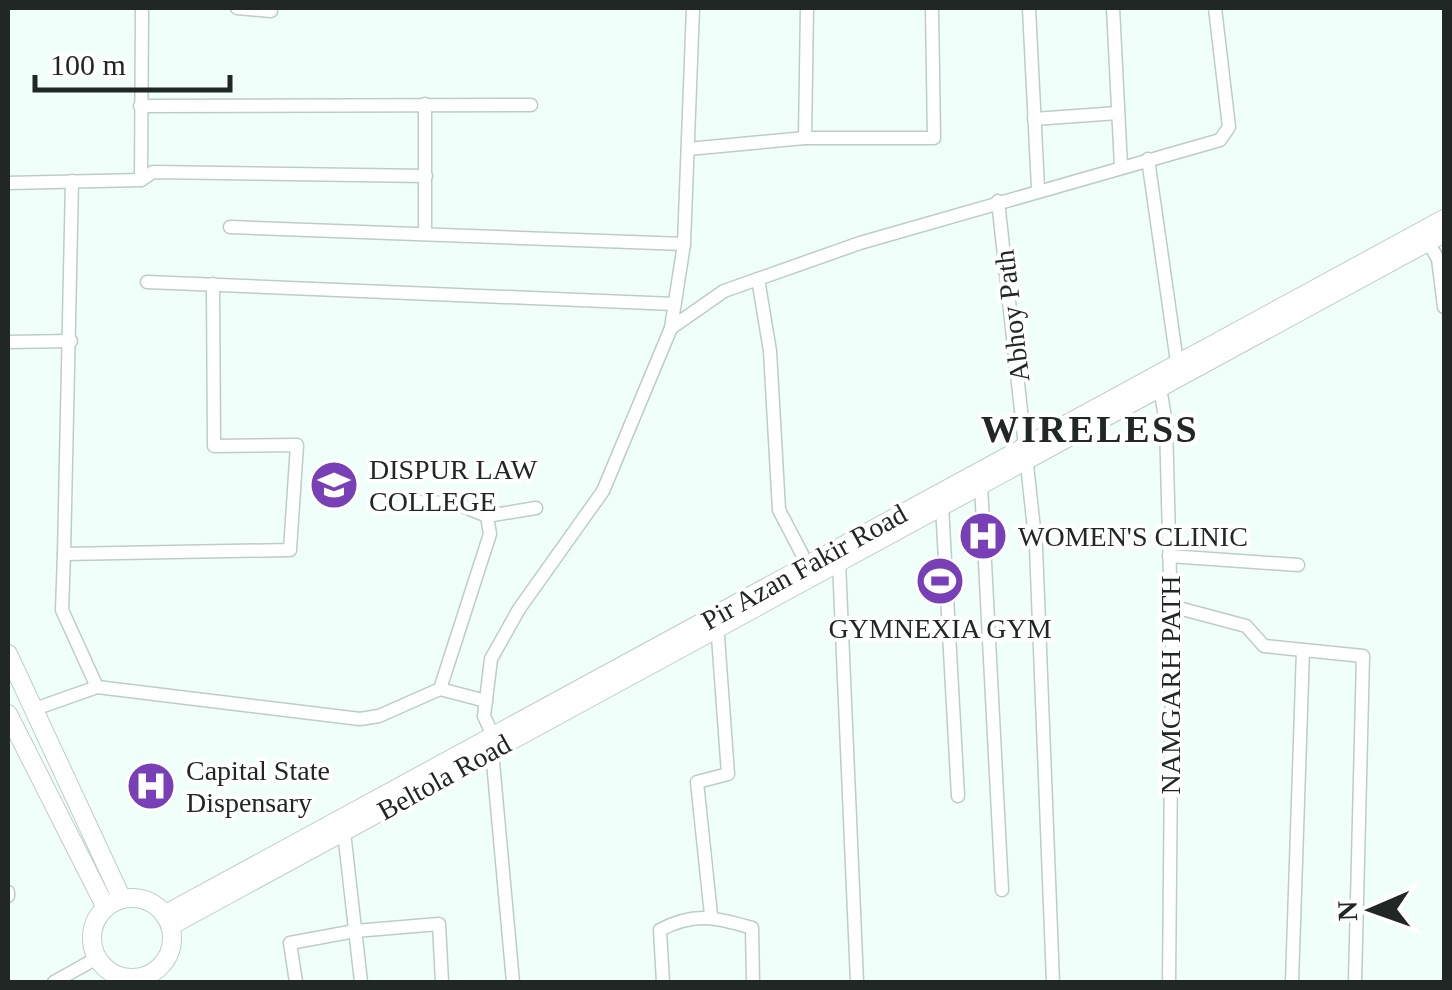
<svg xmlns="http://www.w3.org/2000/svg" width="1452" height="990" font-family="Georgia,serif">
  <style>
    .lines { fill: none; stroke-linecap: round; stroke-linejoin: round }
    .minor-casing { stroke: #bccdc7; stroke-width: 15 }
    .secondary-casing { stroke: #bccdc7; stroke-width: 20 }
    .minor { stroke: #fff; stroke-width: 12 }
    .secondary { stroke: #fff; stroke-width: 18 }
    .labels { text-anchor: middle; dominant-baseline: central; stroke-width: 8; stroke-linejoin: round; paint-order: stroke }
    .street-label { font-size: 28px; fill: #202725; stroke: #fff }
    .poi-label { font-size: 28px; fill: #202725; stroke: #fff; text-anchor: start }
    .district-label { font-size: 38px; font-weight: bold; letter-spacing: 2.5px; fill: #202725; stroke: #fff }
  </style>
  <rect width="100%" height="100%" fill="#f0fffa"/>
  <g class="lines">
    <g class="minor-casing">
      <g id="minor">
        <polyline points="237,8 271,11"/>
        <polyline points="1029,8 1038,188"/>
        <polyline points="1113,8 1121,166"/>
        <polyline points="140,106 531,105"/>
        <polyline points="1034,119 1118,113"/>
        <polyline points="805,138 807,8"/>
        <polyline points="688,149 805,138 934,138 932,8"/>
        <polyline points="1148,159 1178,369"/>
        <polyline points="141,180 142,8"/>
        <polyline points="8,183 141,180 153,172 426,176"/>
        <polyline points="998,201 1036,547 1053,982"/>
        <polyline points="230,227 684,244"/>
        <polyline points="425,232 425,104"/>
        <polyline points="1428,242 1438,259 1444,307"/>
        <polyline points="758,279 770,351 779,510 802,554"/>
        <polyline points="147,282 674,304"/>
        <polyline points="671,328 724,291 860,243 1220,140 1229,127 1215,8"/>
        <polyline points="8,342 71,341"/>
        <polyline points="1160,388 1166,423 1172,654 1169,982"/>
        <polyline points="981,485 1002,890"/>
        <polyline points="409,502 455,503 487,516 490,534 440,689"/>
        <polyline points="942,506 958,796"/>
        <polyline points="487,516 536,508"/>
        <polyline points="64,554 72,181"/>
        <polyline points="1169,556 1298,565"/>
        <polyline points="839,562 857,982"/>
        <polyline points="1171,606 1246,626 1264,646 1363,656 1355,982"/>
        <polyline points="97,687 360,719 379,716 440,689 486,701"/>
        <polyline points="32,710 97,687 62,610 64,554 290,550 297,445 214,446 213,284"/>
        <polyline points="493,736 484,716 491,659 519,609 603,491 671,328 684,244 693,8"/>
        <polyline points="492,751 513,982"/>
        <polyline points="344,832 361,982"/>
        <polyline points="8,892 8,896"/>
        <polyline points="711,915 697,782 728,774 717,623"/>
        <polyline points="54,982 97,958"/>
        <polyline points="296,982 290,943 355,931 439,924 442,982"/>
        <path d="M663 982 660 930C694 912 716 917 752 928L753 982"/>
        <polyline points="1292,982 1303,650"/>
      </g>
    </g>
    <g class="secondary-casing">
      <g id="secondary">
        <polyline points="8,654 122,899"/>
        <polyline points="8,714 106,908"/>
        <circle cx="132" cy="938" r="40"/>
        <polyline points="164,915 1444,219"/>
        <polyline points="170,926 1444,233"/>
      </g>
    </g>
    <use href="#minor" class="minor"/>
    <use href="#secondary" class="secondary"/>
  </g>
  <defs>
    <g id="university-disc" transform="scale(2.5)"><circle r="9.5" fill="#783fb6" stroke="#fff"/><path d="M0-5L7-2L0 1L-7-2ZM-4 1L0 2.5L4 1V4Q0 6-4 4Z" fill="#fff"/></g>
    <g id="hospital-disc" transform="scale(2.5)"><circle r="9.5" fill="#783fb6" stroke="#fff"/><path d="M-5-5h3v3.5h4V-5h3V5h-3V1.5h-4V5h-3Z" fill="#fff"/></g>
    <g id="stadium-disc" transform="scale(2.5)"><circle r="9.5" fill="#783fb6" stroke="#fff"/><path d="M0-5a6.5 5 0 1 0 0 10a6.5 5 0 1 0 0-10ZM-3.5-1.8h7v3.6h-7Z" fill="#fff"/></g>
  </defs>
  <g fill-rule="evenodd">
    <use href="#university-disc" x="334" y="485"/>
    <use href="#hospital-disc" x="983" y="536"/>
    <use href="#stadium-disc" x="940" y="581"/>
    <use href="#hospital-disc" x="151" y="786"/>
  </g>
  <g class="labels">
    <g class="street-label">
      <text transform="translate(1012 316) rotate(-97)">Abhoy Path</text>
      <text transform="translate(804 567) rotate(-29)">Pir Azan Fakir Road</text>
      <text transform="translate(1170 685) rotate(-90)">NAMGARH PATH</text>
      <text transform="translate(444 777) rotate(-29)">Beltola Road</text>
    </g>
    <g class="poi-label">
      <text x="369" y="469">DISPUR LAW<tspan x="369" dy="32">COLLEGE</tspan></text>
      <text x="1018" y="536">WOMEN'S CLINIC</text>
      <text x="940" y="628" text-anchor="middle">GYMNEXIA GYM</text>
      <text x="186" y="770">Capital State<tspan x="186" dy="32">Dispensary</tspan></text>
    </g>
    <g class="district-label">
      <text x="1090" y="429">WIRELESS</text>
    </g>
  </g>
  <rect width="1452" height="990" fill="none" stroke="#202725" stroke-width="20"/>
  <g transform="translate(1372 910) rotate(268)" stroke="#ffffff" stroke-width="8" paint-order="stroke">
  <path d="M0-8L18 38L0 25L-18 38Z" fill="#202725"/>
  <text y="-15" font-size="28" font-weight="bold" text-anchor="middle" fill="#202725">N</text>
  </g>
  <path d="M35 75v15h195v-15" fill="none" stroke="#202725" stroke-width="5"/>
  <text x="50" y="75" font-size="30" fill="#202725" stroke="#ffffff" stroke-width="8" paint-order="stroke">100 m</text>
</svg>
